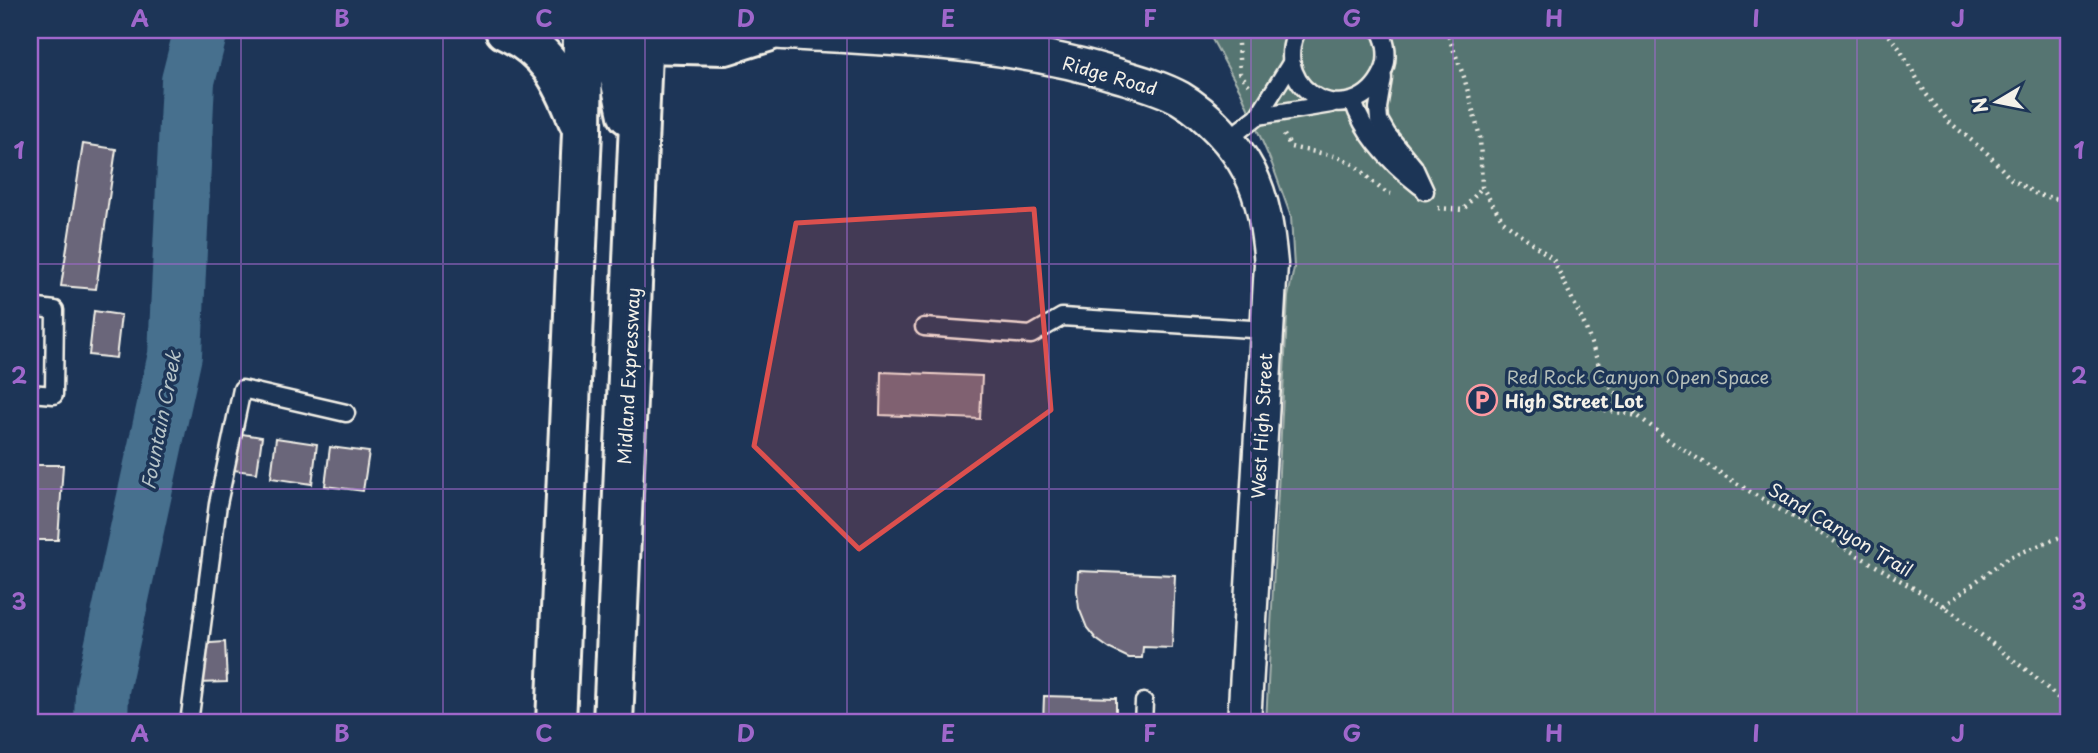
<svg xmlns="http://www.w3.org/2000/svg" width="2098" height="753" font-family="'Playpen Sans',sans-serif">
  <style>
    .green { fill: #567472; stroke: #a5b2ad; stroke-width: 2 }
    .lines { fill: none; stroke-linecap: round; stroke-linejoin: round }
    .river { stroke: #46708e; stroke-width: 54 }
    .building { fill: #6b667a; stroke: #f4f1e8; stroke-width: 2 }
    .service-casing { stroke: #f4f1e8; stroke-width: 21 }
    .minor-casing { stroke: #f4f1e8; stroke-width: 37 }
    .trunk-casing { stroke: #f4f1e8; stroke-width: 44 }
    .path { stroke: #f4f1e8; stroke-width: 4.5; stroke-dasharray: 2 5; stroke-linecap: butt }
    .service { stroke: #1d3557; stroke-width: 16 }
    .minor { stroke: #1d3557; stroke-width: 32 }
    .trunk { stroke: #1d3557; stroke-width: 38 }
    .marked { fill: #dc504e; fill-opacity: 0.2; stroke: #dc504e; stroke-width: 5; stroke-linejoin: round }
    .grid { fill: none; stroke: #9f67cb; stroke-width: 2; stroke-opacity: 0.55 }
    .labels { text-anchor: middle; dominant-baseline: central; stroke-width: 7; stroke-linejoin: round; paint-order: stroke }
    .street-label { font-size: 18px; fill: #f4f1e8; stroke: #1d3557 }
    .park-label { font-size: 18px; fill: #b5bfb9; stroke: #1d3557 }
    .poi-label { font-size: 18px; font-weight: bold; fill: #f4f1e8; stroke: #1d3557; text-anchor: start }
    .water-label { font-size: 19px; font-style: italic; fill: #b7c4c8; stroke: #1d3557 }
    .neatline { fill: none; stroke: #9f67cb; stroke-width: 2.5 }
    .grid-label { font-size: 23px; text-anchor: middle; font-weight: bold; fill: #9f67cb }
  </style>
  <rect width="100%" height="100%" fill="#1d3557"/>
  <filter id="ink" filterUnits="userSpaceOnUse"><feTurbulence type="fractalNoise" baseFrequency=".0143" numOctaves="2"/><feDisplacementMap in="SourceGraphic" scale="14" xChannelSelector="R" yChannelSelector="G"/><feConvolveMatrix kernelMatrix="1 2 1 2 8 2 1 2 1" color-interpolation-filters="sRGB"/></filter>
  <g filter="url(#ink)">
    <polygon class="green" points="1207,30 2068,30 2068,723 1266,723 1288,297 1294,268 1291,217 1272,164 1241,92"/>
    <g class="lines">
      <polyline class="river" points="101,723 102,690 175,355 188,81 201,30"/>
    </g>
    <g class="building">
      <polygon points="83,144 116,149 96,289 61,286"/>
      <polygon points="94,311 121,315 116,358 89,355"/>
      <polygon points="881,372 982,376 980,419 880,415"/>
      <polygon points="229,432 262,437 257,473 225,469"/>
      <polygon points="276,438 317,444 312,484 271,478"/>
      <polygon points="330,447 369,452 363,491 325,486"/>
      <polygon points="30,465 63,465 58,540 30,540"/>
      <polygon points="1078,571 1175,575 1172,648 1143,647 1142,658 1129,658 1110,649 1096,639 1087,628 1079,608 1077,591"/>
      <polygon points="225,642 227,682 198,683 196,644"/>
      <polygon points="1044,696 1116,698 1116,723 1043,723"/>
      <polygon points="367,715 366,723 312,723 313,719 351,722 351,717"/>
    </g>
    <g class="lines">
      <g class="service-casing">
        <g id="service">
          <path d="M1297 30C1268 93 1354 134 1383 72 1389 59 1387 43 1380 30"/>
          <polyline points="1383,78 1378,108 1379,120 1387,134 1414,167 1425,191"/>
          <path d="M1353 101C1364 135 1393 165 1420 186"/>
          <polyline points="1258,116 1291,63"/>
          <polyline points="1227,140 1258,116 1331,104"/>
          <polyline points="30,307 55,310 54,395 30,393"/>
          <polyline points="924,327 1031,335 1062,317 1267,330"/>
          <polyline points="189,723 218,504 242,389 346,413"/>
          <polyline points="1143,723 1144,702"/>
        </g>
      </g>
      <g class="minor-casing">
        <path id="minor" d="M767 32C885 39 1007 40 1120 76 1140 82 1162 88 1180 98 1207 114 1235 144 1249 171 1264 200 1268 232 1271 264L1244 723"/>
      </g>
      <g class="trunk-casing">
        <g id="trunk">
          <path d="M505 30C547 49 562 79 578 120"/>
          <polyline points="597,30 620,78 628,115"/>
          <polyline points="630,30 643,43 725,45 767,32"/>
          <polyline points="556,723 582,132 583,30"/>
          <polyline points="613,723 643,30"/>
        </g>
      </g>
      <g class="path">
        <polyline points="1237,30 1240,73 1251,88"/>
        <polyline points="1446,30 1464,77 1480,137 1482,187 1503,221 1553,259 1585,326 1605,382 1638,416"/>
        <polyline points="1885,30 1899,48 1926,94 1948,121 1988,154 2011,179 2038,195 2068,201"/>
        <path d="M1284 135 1291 147C1310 152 1333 153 1351 163 1365 171 1377 190 1391 194"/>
        <polyline points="1438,208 1463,210 1482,187"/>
        <polyline points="1584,406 1638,416 1671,442 1757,496 1944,606 2035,677 2068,707"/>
        <polyline points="1944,606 2007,558 2068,534"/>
      </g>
      <use href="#service" class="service"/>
      <use href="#minor" class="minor"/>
      <use href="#trunk" class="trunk"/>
    </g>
  </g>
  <path class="marked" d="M1034 209 1051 410 859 549 754 446 796 223Z"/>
  <path class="grid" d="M241 30V723M443 30V723M645 30V723M847 30V723M1049 30V723M1251 30V723M1453 30V723M1655 30V723M1857 30V723M30 264H2068M30 489H2068"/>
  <defs>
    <g id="parking-ring" transform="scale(1.575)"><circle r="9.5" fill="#1d3557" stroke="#ff9aa2" stroke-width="1.5"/><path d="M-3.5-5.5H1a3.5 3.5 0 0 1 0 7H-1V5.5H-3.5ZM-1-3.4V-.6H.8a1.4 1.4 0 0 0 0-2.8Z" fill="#ff9aa2"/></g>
  </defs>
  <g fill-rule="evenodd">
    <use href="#parking-ring" x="1482" y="400"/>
  </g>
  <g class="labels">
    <g class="street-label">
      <text transform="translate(1110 75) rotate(16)">Ridge Road</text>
      <text transform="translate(628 376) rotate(-87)">Midland Expressway</text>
      <text transform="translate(1261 426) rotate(-87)">West High Street</text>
      <text transform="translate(1841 529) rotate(31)">Sand Canyon Trail</text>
    </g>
    <g class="park-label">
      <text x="1638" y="376">Red Rock Canyon Open Space</text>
    </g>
    <g class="poi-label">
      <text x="1505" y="400">High Street Lot</text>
    </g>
    <g class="water-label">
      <text transform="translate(160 420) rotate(-79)">Fountain Creek</text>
    </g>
  </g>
  <rect width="2098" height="753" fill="none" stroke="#1d3557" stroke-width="77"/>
  <g transform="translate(1997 102) rotate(260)" stroke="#1d3557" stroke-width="5" paint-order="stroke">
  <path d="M0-5L12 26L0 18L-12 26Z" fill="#f4f1e8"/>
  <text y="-10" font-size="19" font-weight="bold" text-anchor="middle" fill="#f4f1e8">N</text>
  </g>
  <rect x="38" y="38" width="2022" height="676" class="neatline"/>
  <g class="grid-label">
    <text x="140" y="27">A</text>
    <text x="342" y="27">B</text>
    <text x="544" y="27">C</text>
    <text x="746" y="27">D</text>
    <text x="948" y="27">E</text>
    <text x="1150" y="27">F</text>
    <text x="1352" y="27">G</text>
    <text x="1554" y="27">H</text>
    <text x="1756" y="27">I</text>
    <text x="1958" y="27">J</text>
    <text x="19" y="159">1</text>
    <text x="2079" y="159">1</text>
    <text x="19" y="384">2</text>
    <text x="2079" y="384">2</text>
    <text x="19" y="610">3</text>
    <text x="2079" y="610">3</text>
    <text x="140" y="742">A</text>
    <text x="342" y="742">B</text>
    <text x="544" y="742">C</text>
    <text x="746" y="742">D</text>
    <text x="948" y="742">E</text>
    <text x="1150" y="742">F</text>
    <text x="1352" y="742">G</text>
    <text x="1554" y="742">H</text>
    <text x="1756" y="742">I</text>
    <text x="1958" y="742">J</text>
  </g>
</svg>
